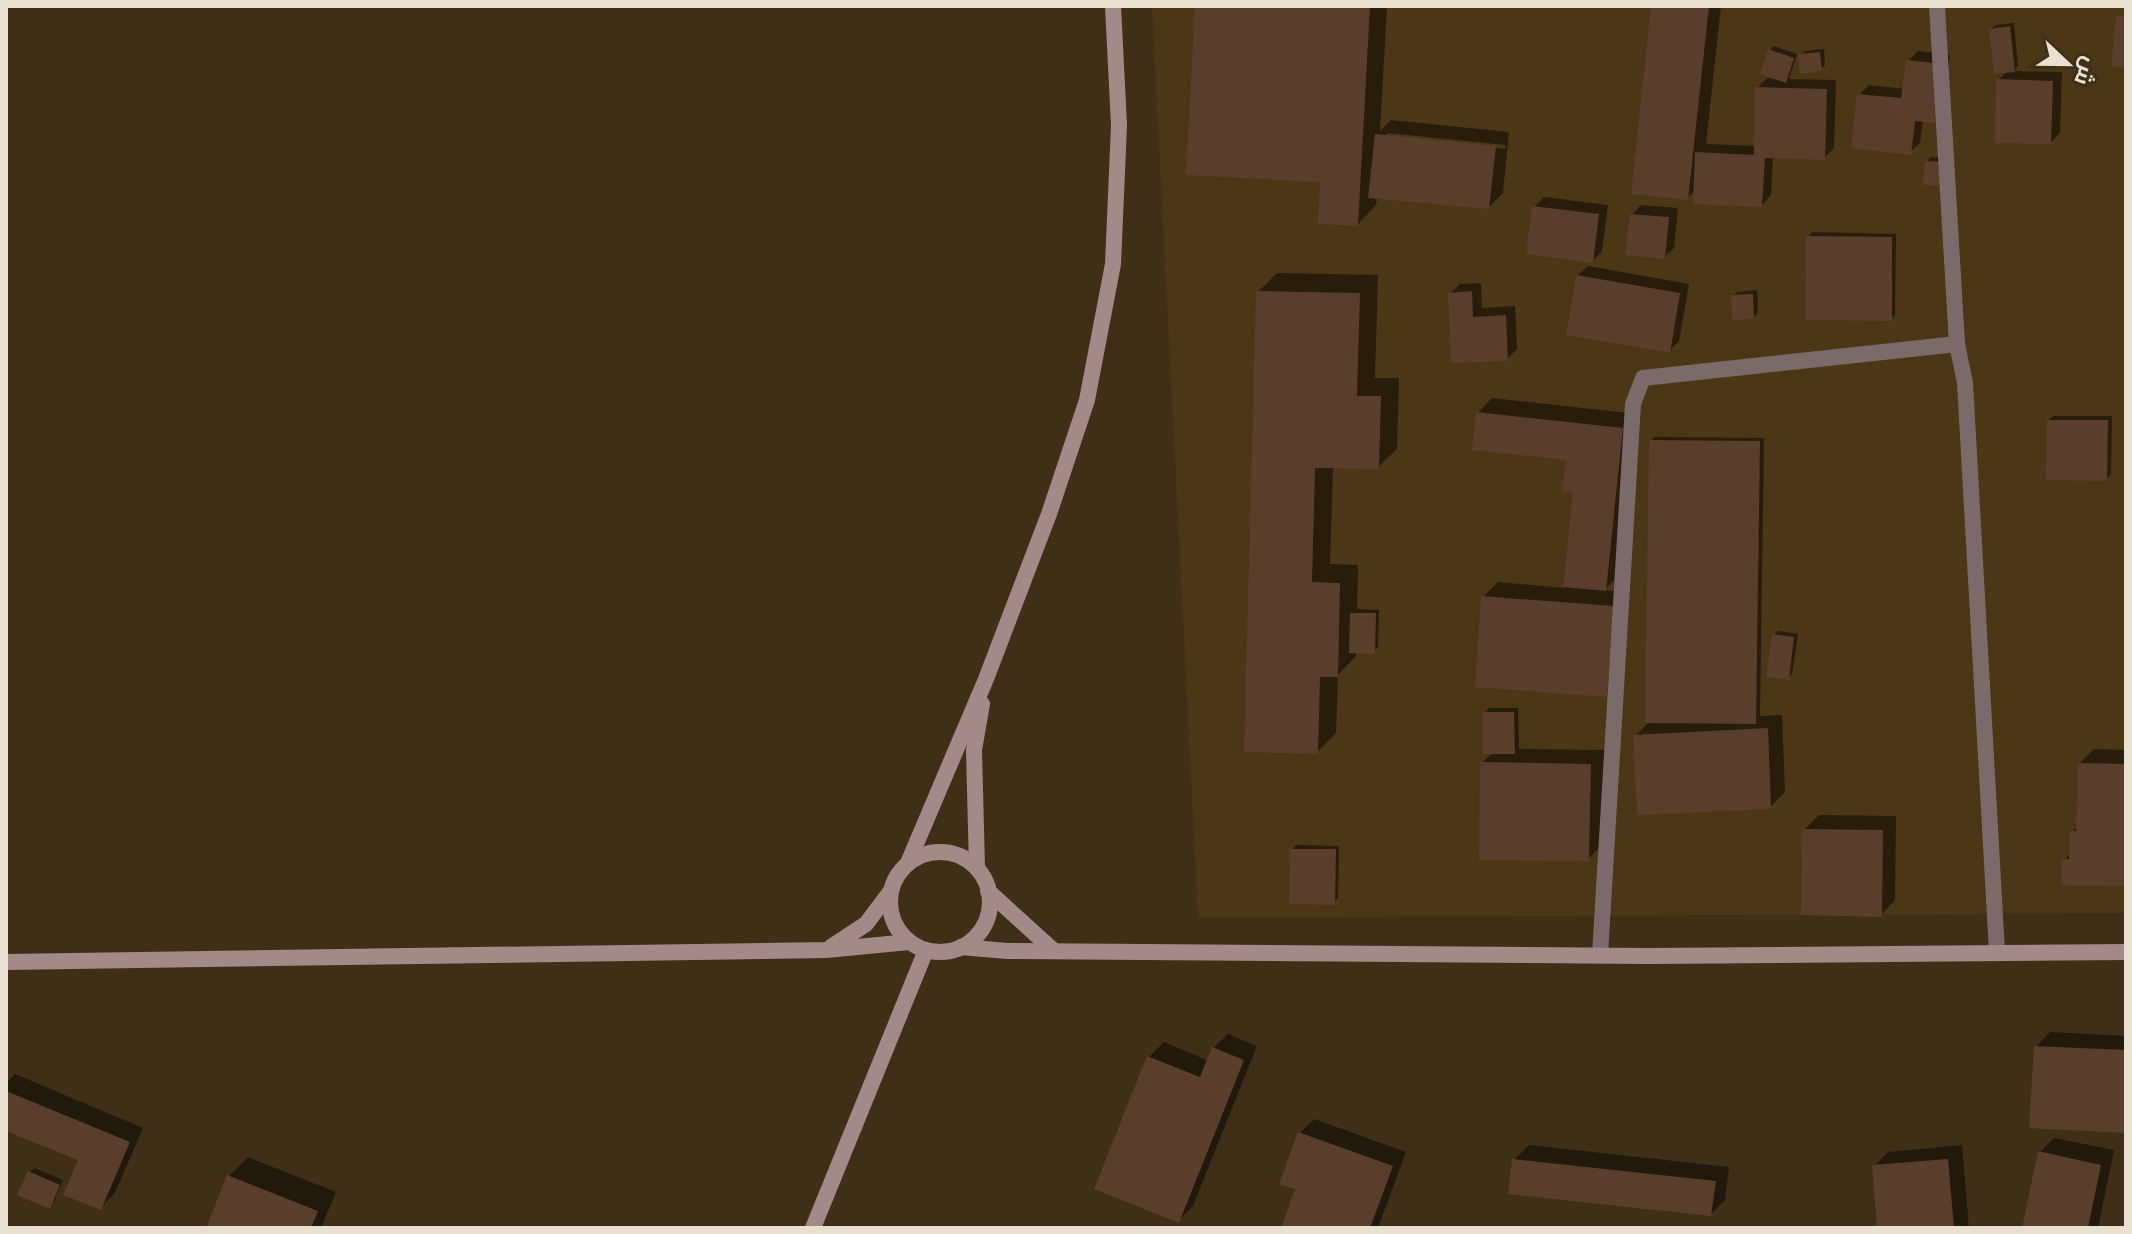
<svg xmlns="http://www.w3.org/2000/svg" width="2132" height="1234" font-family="Quicksand,Cairo,sans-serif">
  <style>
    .built { fill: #4b3615 }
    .shadow { fill: #0007; fill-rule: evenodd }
    .building { fill: #593e2b }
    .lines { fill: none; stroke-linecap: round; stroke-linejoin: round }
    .service { stroke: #7b6a6a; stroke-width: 16 }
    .secondary { stroke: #a48989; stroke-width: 16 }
  </style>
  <rect width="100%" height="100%" fill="#3f2f16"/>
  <polygon class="built" points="1152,6 2126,6 2126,913 1198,918"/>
  <g class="shadow">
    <path d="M1197 6H1387L1380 131 1391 120 1509 132 1503 193 1489 207 1377 197 1376 205 1358 224 1322 180ZM1387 133 1506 145 1505 149 1387 137Z"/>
    <polygon points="1653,6 1721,6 1706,144 1756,146 1757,88 1767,78 1777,79 1770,50 1774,46 1797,54 1789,79 1836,80 1834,148 1824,158 1773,157 1771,195 1762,205 1696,189 1687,198"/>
    <polygon points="2014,23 2018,66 2014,71 2062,72 2060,133 2051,142 1998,80 2008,71 1991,29 1996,25"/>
    <polygon points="1824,49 1825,65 1821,69 1800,55 1805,51"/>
    <polygon points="1918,51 1950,55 1944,111 1934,121 1923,120 1920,143 1910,152 1859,95 1869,85 1905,89 1908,61"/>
    <polygon points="1931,157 1954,159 1952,180 1927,161"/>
    <polygon points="1544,197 1608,205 1602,251 1593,261 1534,207"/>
    <polygon points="1641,205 1678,208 1674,248 1664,257 1632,215"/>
    <polygon points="1812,232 1896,234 1895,315 1891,319 1808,237"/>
    <polygon points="1588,266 1689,284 1679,341 1669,351 1578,275"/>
    <polygon points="1277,273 1378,275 1375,378 1399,378 1397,449 1378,467 1333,466 1330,564 1358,565 1357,609 1379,610 1378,647 1374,652 1356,651 1356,656 1338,675 1336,733 1317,752 1258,292"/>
    <polygon points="1481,283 1482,308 1515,306 1517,349 1507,359 1450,294 1460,284"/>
    <polygon points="1757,290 1758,312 1754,317 1733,296 1737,292"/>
    <polygon points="1492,398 1637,414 1620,575 1604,590 1627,592 1620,680 1606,695 1483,597 1498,582 1565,588 1575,490 1568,458 1478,413"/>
    <polygon points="2053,416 2112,416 2111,474 2107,479 2049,420"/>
    <polygon points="1655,437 1764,438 1760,716 1782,715 1785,792 1770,807 1635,736 1650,721 1651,441"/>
    <polygon points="1778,631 1798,634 1792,674 1788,678 1774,635"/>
    <polygon points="1489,708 1518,708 1519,749 1604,750 1603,844 1588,859 1482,763 1493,752 1485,713"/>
    <polygon points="2094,749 2126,750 2126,884 2064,860 2071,853 2072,832 2079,825 2080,763"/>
    <polygon points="1819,815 1896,816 1895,900 1881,915 1804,830"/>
    <polygon points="1296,845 1339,846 1338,898 1334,902 1292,850"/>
    <polygon points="2050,1032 2126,1036 2126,1131 2036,1047"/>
    <polygon points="1228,1034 1257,1046 1193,1206 1178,1221 1149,1057 1164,1042 1209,1061 1213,1048"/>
    <polygon points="15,1074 143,1128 115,1193 101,1207 80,1159 6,1128 6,1083"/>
    <polygon points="1314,1119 1406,1152 1378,1228 1283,1228 1298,1188 1300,1133"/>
    <polygon points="2054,1138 2114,1150 2098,1228 2024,1228 2040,1152"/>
    <polygon points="1529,1145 1729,1167 1725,1200 1711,1214 1514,1160"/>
    <polygon points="1962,1145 1969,1228 1879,1228 1874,1166 1888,1152"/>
    <polygon points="248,1157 336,1192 321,1228 208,1228 229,1176"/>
    <polygon points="34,1168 63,1180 54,1202 49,1207 30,1172"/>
  </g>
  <g class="building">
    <polygon points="1195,6 1370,6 1358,226 1318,224 1320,182 1186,175"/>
    <polygon points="1651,6 1709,6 1688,200 1631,194"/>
    <polygon points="2116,16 2126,17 2126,68 2111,67"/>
    <polygon points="2010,26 2015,72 1994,74 1989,29"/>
    <polygon points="1768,49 1794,58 1786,83 1760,74"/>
    <polygon points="1820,52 1822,71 1800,74 1798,54"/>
    <polygon points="1906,60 1942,64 1935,123 1915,121 1911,155 1851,148 1857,94 1901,98"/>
    <polygon points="1996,79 2053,81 2051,144 1995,143"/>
    <polygon points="1755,87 1827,89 1825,160 1765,158 1762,207 1693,204 1695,152 1754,155"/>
    <polygon points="1375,134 1496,146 1489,209 1368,198"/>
    <polygon points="1925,161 1951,162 1949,186 1923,185"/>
    <polygon points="1532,206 1599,214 1593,263 1526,254"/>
    <polygon points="1630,214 1669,217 1665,259 1625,255"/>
    <polygon points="1806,236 1892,237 1892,321 1805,320"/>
    <polygon points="1576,275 1680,293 1670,353 1566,335"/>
    <polygon points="1256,291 1360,293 1357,396 1381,396 1379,469 1315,468 1312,582 1340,583 1338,677 1320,677 1318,754 1244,752"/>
    <polygon points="1472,291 1473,317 1506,315 1508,361 1451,363 1448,293"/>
    <polygon points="1753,294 1754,319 1732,320 1731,295"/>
    <polygon points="1476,412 1623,428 1606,591 1563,587 1573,492 1562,491 1566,460 1472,450"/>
    <polygon points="2047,420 2108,420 2107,481 2046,480"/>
    <polygon points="1649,440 1760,441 1756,724 1645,723"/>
    <polygon points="1481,596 1614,606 1607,697 1475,687"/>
    <polygon points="1350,613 1376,613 1375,654 1349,653"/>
    <polygon points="1772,634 1794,637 1789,680 1766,677"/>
    <polygon points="1483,712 1514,712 1515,754 1483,754"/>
    <polygon points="1768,728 1771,809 1637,815 1633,735"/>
    <polygon points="1480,762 1591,764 1589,861 1479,860"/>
    <polygon points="2078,763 2126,764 2126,886 2062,885 2062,859 2069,859 2070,831 2076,831"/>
    <polygon points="1802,829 1883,830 1882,917 1801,915"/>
    <polygon points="1290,849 1336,849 1335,905 1289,904"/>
    <polygon points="2034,1046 2126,1050 2126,1133 2029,1128"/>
    <polygon points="1212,1047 1244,1060 1179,1223 1094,1189 1147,1056 1200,1077"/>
    <polygon points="6,1091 130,1142 101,1210 63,1195 78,1160 6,1131"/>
    <polygon points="1298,1132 1393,1166 1370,1228 1281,1228 1295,1189 1279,1184"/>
    <polygon points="2038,1151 2101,1165 2088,1228 2022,1228"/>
    <polygon points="1512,1159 1716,1181 1711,1216 1508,1194"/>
    <polygon points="1948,1159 1954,1228 1877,1228 1872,1165"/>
    <polygon points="28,1171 60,1185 50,1209 17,1195"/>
    <polygon points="227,1175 318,1211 311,1228 206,1228"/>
  </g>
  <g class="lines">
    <g class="service">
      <polyline points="1937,6 1957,344 1965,383 1997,952"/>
      <polyline points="1600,955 1633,404 1643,378 1957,344"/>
    </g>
    <g class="secondary">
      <circle cx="940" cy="902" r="50"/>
      <polyline points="908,863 986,679 1049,514 1087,400 1113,264 1119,125 1113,6"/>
      <polyline points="977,868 974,750 982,704"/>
      <polyline points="988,891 1054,951"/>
      <polyline points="831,947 866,924 890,892"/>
      <polyline points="961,947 1007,951 1648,956 2126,952"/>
      <polyline points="6,962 826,950 909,942"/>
      <polyline points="813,1228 926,950"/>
    </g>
  </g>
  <rect width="2132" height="1234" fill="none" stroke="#eae0d1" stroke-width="16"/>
  <g transform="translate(2068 64) rotate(112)" stroke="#3f2f16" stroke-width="6" paint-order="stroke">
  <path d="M0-6L14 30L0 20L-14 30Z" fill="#eae0d1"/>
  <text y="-12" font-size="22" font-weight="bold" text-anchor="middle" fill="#eae0d1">ش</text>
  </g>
</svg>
